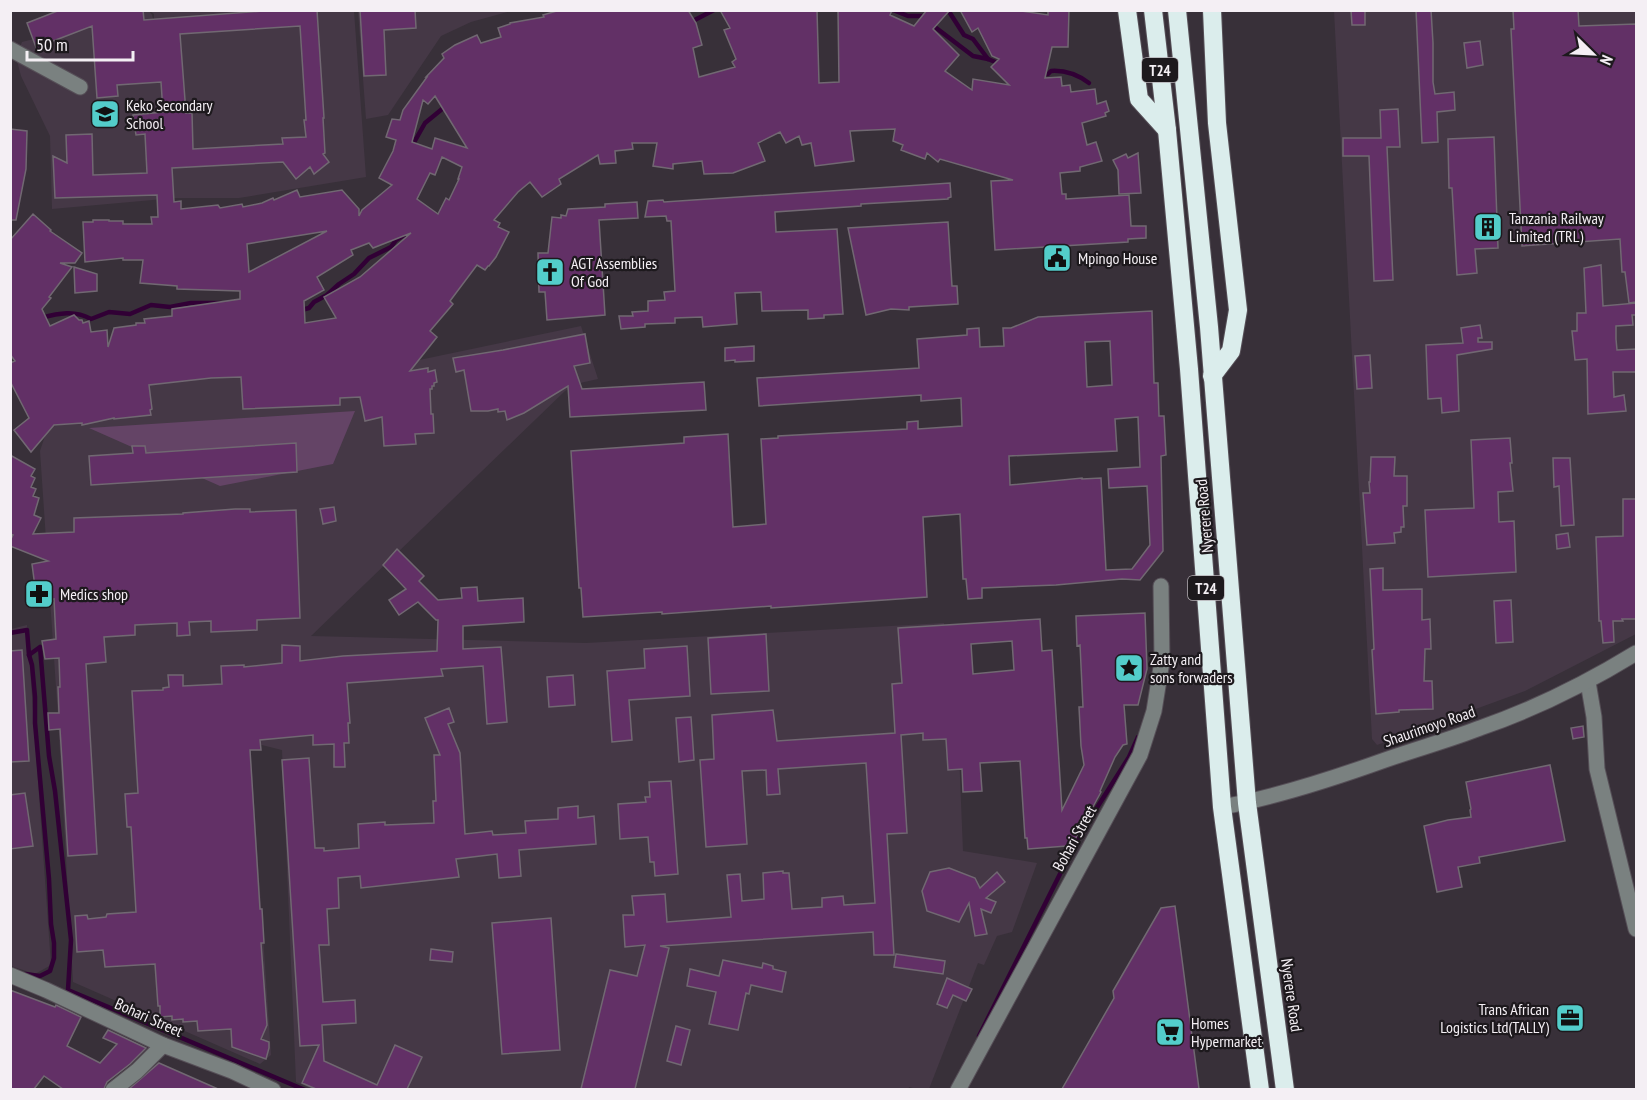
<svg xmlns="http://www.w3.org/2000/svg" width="1647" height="1100" font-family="'PT Sans Narrow',sans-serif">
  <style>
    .built { fill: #453846 }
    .green { fill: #644466 }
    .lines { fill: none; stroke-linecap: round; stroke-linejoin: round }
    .stream { stroke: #310035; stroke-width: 4.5 }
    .building { fill: #623066; stroke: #716872; stroke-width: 1.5; fill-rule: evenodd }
    .minor-casing { stroke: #564f57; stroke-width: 17 }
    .highway-casing { stroke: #564f57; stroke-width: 20 }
    .minor { stroke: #7a8180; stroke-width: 15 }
    .highway { stroke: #dbedec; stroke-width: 18 }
    .labels { text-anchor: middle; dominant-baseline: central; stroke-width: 4.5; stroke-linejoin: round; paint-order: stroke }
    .shield { fill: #1d191d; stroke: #b4afb4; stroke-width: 1.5 }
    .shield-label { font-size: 15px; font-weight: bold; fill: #f4eff4 }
    .poi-label { font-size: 16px; fill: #f4eff4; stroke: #1d191d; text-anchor: start }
    .street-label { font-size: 16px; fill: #f4eff4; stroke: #1d191d }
  </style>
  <rect width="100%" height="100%" fill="#383039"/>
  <g class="built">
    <polygon points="103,11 149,11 152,15 154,23 154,14 150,11 354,11 366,177 239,198 175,198 52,209 50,136 21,76 16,57 22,42 34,39"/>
    <polygon points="358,11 511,11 471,22 441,36 388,115 366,119"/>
    <polygon points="1334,11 1636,11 1636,634 1525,691 1377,745 1372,739"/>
    <polygon points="581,326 598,379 580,383 565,391 311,636 586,643 944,623 958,728 963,851 1037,863 1012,932 997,936 984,965 978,963 929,1089 917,1089 909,1087 908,1090 314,1090 296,1082 282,750 250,742 271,1055 260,1064 73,982 58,717 40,451 48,427 143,413 141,381 381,368"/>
    <polygon points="27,625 51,965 35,974 11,966 11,629"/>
  </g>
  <polygon class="green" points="355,411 333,464 220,486 89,428"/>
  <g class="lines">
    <g class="stream">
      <polyline points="893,10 908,16 923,16 925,18"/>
      <polyline points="948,10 964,35 973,39 988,59"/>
      <polyline points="689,23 714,10"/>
      <polyline points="931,24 973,56 988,59 1000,64"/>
      <path d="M1042 74H1048L1051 71C1065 70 1078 75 1089 83"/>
      <polyline points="412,146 425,123 447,105"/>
      <polyline points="298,311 309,308 314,302 327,295 339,284 354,274 369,258 391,247 396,240 404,235"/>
      <path d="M41 318C59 313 75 310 91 319L109 312 130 314 151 305 170 307 191 303H221"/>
      <polyline points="10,633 27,630 29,655 32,665 35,697 35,723 49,879 51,924 54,943 54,958 50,971 40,976 25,974"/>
      <polyline points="29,655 40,647 49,756 55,791 71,940 68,990 305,1090"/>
      <polyline points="979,1036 1079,836 1129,757 1138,737"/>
    </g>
  </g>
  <g class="building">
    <path d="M60 10H143L144 20 276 10H317L324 118H323L325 153 323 154 329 162 314 174 310 167 296 179 283 162 172 168 174 202 181 201V209L218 205 220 208 242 204 243 207 262 203 273 198 274 200 297 190 300 197 342 190 359 209V216L362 210 392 185 379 178 393 151 396 140 386 137 392 119 400 120 403 110 427 77H426L444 58 442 54 455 45 477 35 481 43 501 37 498 28 510 24V23L544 17 543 15 560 10H688L696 23 702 45 693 48 699 77 735 67 732 62 736 59 724 30 730 28 720 10H817L819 83 839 82 838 10H892L890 15 914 26 927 10H950L933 29 959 55 945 71 972 90 973 79 1009 85 991 67 999 59 992 56 978 28 972 32 960 10H1014L1048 15V10H1069L1068 47H1052L1045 78 1061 77 1062 86 1070 85 1071 92 1095 89 1097 104 1106 101 1109 111 1105 113 1106 116 1082 123 1087 145 1096 142 1102 161 1080 167V171L1060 173 1062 194H1066V199L1129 195 1131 226H1146V238L1128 239V242L995 250 991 181 1013 180 940 159 938 162 927 153 925 159 901 150 903 145 893 141 895 129 850 131 854 161 815 166 811 143 802 145 799 136 786 143 780 132 758 143 765 161 733 173 704 174 702 161 673 164V169L653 166 657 143H632L633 149 615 151 616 163 600 164 598 155 559 179 561 184 542 197 530 182 518 192 494 220 500 223 498 227 509 232 496 257 489 266H488L485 270 477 265 450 301 453 304 430 331 437 337 410 371 428 368V372L435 370 437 382 434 383V386H432V389H430L431 414H433L434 433 415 434 416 444 384 446 382 417 365 421 360 397 340 398V405L243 409 241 377 211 378 149 385 152 409 150 410 151 415 114 419V418L82 425V423L54 425 31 452 14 430 29 418 10 381V363L15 361 10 354V240L33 214 51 230 50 231 82 253 75 263H60L72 267 49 297 51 298 42 309 50 326 74 315 79 320H82L83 323 89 321 91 332 107 330 108 347 114 328 136 325V323H145L144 319 172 316V309L240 299V291L177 289V286L140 283 143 260H123V258L85 262 83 222H93V220H109V221H123V224H152L151 217H158L157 195 55 198 53 156 67 163 66 135 92 134 93 175 147 173 145 134 136 135 133 115 163 112 161 82 117 85 118 96 97 98 92 26 48 43 49 45 37 50 27 23ZM300 26 306 120H304L306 137 282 138 283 144 193 149 192 113H186L180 34ZM435 96 467 148 435 138 432 149 412 142 423 100 428 104ZM442 157 462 167 458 179H459L449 200 446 198 438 214 417 199 430 173 435 175ZM327 231 249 272 247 244ZM411 233 360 277 324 297 336 318 305 323 304 301 324 290 317 277 353 255 351 250 369 243 373 248Z"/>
    <polygon points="360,10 415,10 416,28 384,30 386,75 364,76"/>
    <polygon points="1351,10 1365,10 1365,25 1352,25"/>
    <polygon points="1416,10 1431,10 1433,43 1433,82 1435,94 1454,92 1455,110 1437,112 1438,142 1422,143"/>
    <polygon points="1513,10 1578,10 1579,26 1636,24 1636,302 1629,303 1625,272 1622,272 1620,239 1522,246 1511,29 1514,29"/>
    <polygon points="1480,41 1483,65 1467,68 1464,43"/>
    <polygon points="1398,109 1400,147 1387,147 1393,280 1374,281 1369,156 1343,156 1343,138 1381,138 1380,110"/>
    <polygon points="10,129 27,131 26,169 16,220 10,220"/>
    <polygon points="1494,137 1498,248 1475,249 1477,273 1457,275 1452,188 1449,188 1448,139"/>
    <polygon points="1138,153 1141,193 1119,194 1118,170 1113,160 1126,154 1128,158"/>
    <polygon points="950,183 951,197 948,198 948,199 861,204 861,206 775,212 776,232 837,229 843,314 824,315 824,318 808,319 808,310 762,311 761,292 735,293 737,324 703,327 702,317 675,318 675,323 645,324 645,327 621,329 619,316 633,316 632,312 648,311 648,301 665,300 664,292 675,291 671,221 667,221 666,216 645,217 648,201 663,200 664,202"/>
    <polygon points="637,202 638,218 599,220 605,315 547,320 545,292 539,292 538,253 548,253 552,217 561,218 561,215 566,216 568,209 605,207 605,204"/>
    <polygon points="948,222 952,286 957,286 958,304 909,307 909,310 891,309 866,315 848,228"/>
    <polygon points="1601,265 1603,306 1636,303 1636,315 1632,315 1633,325 1616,326 1616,339 1617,350 1636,349 1636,372 1613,372 1614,397 1624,395 1626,411 1588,414 1587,359 1575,360 1572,331 1577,331 1577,313 1586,313 1584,268"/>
    <polygon points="74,267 97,274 97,291 75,293"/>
    <path d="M1152 311 1154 383H1158L1159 416H1164L1166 455 1161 456 1163 551 1140 580 1122 579 1056 585 982 588V598L968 599 966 579H963L960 514 923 517 927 597 771 608V606L662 614V612L583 617 581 588H579L571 451 684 443V437L728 434 733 527 766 524 761 439 778 438V436L907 429V422L918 421V429L962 426 961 398 921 401V395L759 406 757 378 919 368 917 339 967 335V329L979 328 980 347 1004 346 1003 328H1011L1038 317ZM1110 341 1112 385 1087 387 1085 342ZM1138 417 1140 467 1108 469 1109 488 1147 486 1150 545 1132 569 1106 570 1101 478 1082 479V478L1010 485 1009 456 1117 451 1115 419Z"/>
    <polygon points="1480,325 1482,338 1478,338 1478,342 1492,342 1492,349 1457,355 1459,411 1442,413 1441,398 1428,399 1426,345 1463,343 1461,328"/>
    <polygon points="585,334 590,363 574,366 582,389 704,382 706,410 570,417 568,386 524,413 507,420 505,411 498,412 498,409 488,411 471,411 464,370 456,372 453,358 503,350"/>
    <polygon points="754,346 754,361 735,362 735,360 725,361 725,348"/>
    <polygon points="1370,355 1372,388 1357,389 1355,356"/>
    <polygon points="1510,438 1512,463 1510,463 1513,491 1498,492 1499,522 1514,521 1516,572 1428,577 1425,510 1474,508 1471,440"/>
    <polygon points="296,443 297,472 91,485 89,456 133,453 132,446 145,446 146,453"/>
    <polygon points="10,455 35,469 31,476 35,478 31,487 36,489 33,496 39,498 34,515 41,518 33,534 74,532 74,518 183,514 183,513 235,509 250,509 250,512 296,510 300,618 257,620 257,630 211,632 211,621 189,622 190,635 177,636 177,623 135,625 135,635 104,637 106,662 86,664 97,854 68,856 60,729 49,730 48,713 59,713 58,687 60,687 59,658 45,659 42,641 56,639 54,599 37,602 32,564 48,561 10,546 10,541 13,535 10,534"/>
    <polygon points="1371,457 1395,457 1394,476 1407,476 1407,506 1403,506 1404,527 1401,527 1401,532 1394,533 1395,543 1367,545 1363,493 1370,493 1369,482 1370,482"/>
    <polygon points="1553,458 1570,458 1574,525 1561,526 1559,486 1554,487"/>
    <polygon points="1623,499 1636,499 1636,619 1622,619 1623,621 1613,621 1614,642 1603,643 1601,621 1599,621 1596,537 1623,536"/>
    <polygon points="334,507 336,521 323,524 320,509"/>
    <polygon points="1568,533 1570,547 1557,549 1556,535"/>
    <polygon points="397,549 424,576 419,581 438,600 462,598 461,588 477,587 478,601 523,598 524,622 463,626 463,649 501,647 507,722 487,724 483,666 441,669 443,676 347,683 350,723 348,723 349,743 344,743 345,767 334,767 334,744 313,745 313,735 260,740 261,750 250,750 260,909 262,909 264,943 261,943 267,1025 261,1039 269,1042 269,1048 266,1059 232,1047 231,1029 198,1031 197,1021 183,1022 183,1019 172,1020 172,1016 160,1017 160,1006 158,1006 155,964 105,967 103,950 77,952 75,916 87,915 88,919 106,917 107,914 136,912 131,827 127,827 125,794 138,793 132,691 163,690 163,688 169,687 168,675 183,675 183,686 222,684 221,666 244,665 244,667 282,663 282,645 300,646 300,661 343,656 437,651 438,620 436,620 418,602 399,615 389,600 406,589 383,565"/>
    <polygon points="1383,568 1383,590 1422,589 1422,620 1430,619 1431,649 1425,649 1424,681 1432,681 1433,709 1399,710 1399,712 1376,714 1372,650 1374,649 1370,569"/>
    <polygon points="1511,600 1513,642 1496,643 1494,601"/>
    <path d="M1145 613 1147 669 1138 705H1124L1127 744 1123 745 1115 757 1100 791 1101 792 1071 847 1067 846 1028 849 1027 838H1025L1020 761 980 763 982 791 963 792 962 769 948 770 946 739 923 740V733L901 735 907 833 887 834 894 955H874L873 932 660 946 669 948 635 1089H581L610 970 637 976 645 945 625 947 623 915H634L632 896 665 894 667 922 731 917 727 875 740 874 742 901 764 899 763 873 783 871V873H789L792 909 822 907V898L843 896 844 905 875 903 866 763 778 769 780 794 767 795 766 770 742 771 747 844 706 847 700 760 714 759 712 715 773 710 777 741 895 733 892 684 902 683 898 628 1040 619 1042 651 1052 650 1062 810 1084 765 1081 746 1079 707H1083L1080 645 1077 646 1076 616ZM1012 641 1014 670 973 674 971 644Z"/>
    <polygon points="766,634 769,691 711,694 708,638"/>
    <polygon points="687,646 690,696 629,700 632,740 612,742 607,671 645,668 644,649"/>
    <polygon points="22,650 29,761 10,762 10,651"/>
    <polygon points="573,675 575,705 549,707 547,677"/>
    <polygon points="449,708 454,722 448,724 460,753 465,834 492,831 493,835 526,833 525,821 558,819 558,808 578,806 578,818 594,816 596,844 519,850 521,876 499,878 497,854 456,859 459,877 361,888 360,876 338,878 339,908 327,909 329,945 319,945 323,1002 355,1000 356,1023 322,1025 324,1061 377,1085 395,1045 422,1057 407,1089 316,1089 302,1083 319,1045 300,1046 282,760 309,758 315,848 324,848 324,851 359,848 358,824 385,822 385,825 434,823 433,801 436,801 434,755 440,755 425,718"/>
    <polygon points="691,717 694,760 679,762 676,718"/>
    <polygon points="1583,726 1584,737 1573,739 1571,728"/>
    <polygon points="1550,765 1565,841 1479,857 1480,863 1458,867 1462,887 1437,892 1424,826 1448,820 1471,817 1470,810 1471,809 1466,782"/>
    <polygon points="671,781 678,874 655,876 654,862 650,862 648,837 620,839 618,804 646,802 645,797 650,797 649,782"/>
    <polygon points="25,793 33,846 10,849 10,795"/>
    <polygon points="949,868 975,878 980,888 997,872 1005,882 986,898 996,902 991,913 981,909 987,934 975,936 969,903 959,922 927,911 922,891 930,872"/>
    <polygon points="1175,906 1199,1089 1062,1089 1114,998 1113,991 1161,908"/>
    <polygon points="551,918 560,1050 502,1054 492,923"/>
    <polygon points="431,949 453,952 452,962 430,960"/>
    <polygon points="896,954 945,961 943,974 894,967"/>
    <polygon points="723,960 762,968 763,963 773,966 773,969 786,972 782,992 751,985 749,994 746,993 738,1030 709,1024 716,992 687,986 690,969 719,976"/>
    <polygon points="947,978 972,989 966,1001 953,995 947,1008 937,1004"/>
    <polygon points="10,990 55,1007 56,1005 81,1017 67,1046 100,1063 117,1044 103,1038 108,1030 146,1048 130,1064 107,1082 104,1089 63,1089 44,1076 34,1089 10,1089"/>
    <polygon points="676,1026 690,1030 681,1065 667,1061"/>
    <polygon points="159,1063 218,1089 129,1089"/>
  </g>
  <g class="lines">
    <g class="minor-casing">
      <g id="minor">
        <polyline points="10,49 80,87"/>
        <polyline points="1588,682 1594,717 1597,769 1636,929"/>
        <path d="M1222 807C1277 797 1332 779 1385 760 1416 749 1449 740 1480 728 1535 709 1587 683 1636 653"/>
        <polyline points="10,975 46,990 163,1045 232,1071 273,1090"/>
        <polyline points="113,1090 137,1071 163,1045"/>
        <polyline points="958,1090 1140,755 1154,711 1162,661 1161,586"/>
      </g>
    </g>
    <g class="highway-casing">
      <g id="highway">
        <polyline points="1127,10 1139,99 1167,130"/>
        <polyline points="1153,10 1167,130 1189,369 1222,807 1260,1090"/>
        <polyline points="1177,10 1209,327 1247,803 1285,1090"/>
        <polyline points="1212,376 1231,351 1238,310 1217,123 1212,10"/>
      </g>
    </g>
    <use href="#minor" class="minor"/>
    <use href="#highway" class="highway"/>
  </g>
  <defs>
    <g id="school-square" transform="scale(1.5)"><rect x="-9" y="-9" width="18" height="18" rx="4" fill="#53cdca" stroke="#1d191d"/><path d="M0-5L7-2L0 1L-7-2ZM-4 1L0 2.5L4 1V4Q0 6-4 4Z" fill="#111"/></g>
    <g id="building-square" transform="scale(1.5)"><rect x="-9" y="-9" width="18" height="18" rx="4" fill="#53cdca" stroke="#1d191d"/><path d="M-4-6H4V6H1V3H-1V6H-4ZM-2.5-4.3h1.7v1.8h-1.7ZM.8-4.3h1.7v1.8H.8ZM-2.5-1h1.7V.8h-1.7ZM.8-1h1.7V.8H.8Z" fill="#111"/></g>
    <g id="civic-square" transform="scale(1.5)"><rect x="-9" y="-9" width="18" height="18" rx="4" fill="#53cdca" stroke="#1d191d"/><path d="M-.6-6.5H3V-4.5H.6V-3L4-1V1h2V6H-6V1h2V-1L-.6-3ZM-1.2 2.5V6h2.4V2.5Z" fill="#111"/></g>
    <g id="church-square" transform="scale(1.5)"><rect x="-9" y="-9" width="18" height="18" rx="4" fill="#53cdca" stroke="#1d191d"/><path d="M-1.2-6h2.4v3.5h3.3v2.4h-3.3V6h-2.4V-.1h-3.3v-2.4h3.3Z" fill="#111"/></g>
    <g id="pharmacy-square" transform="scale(1.5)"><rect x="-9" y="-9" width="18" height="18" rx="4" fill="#53cdca" stroke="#1d191d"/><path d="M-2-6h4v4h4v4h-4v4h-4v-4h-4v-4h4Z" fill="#111"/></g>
    <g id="sight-square" transform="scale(1.5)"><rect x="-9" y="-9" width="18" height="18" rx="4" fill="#53cdca" stroke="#1d191d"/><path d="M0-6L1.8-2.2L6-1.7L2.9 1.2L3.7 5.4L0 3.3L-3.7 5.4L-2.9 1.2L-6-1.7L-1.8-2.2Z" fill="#111"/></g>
    <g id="office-square" transform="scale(1.5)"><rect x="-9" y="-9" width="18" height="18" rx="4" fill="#53cdca" stroke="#1d191d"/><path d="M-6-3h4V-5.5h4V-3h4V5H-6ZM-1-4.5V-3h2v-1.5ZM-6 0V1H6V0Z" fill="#111"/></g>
    <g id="supermarket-square" transform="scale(1.5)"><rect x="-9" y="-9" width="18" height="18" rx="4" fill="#53cdca" stroke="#1d191d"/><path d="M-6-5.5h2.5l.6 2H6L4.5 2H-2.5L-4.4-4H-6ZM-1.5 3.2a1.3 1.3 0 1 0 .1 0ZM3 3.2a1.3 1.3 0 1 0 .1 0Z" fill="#111"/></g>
  </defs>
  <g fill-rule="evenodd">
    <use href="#school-square" x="105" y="114"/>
    <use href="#building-square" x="1488" y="227"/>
    <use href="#civic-square" x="1057" y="258"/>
    <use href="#church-square" x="550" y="272"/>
    <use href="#pharmacy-square" x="39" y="594"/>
    <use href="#sight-square" x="1129" y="668"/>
    <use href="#office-square" x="1570" y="1018"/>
    <use href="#supermarket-square" x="1170" y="1032"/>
  </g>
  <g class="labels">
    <g class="shield">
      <rect x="1142" y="58" width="36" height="24" rx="4.5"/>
      <rect x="1188" y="576" width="36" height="24" rx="4.5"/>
    </g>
    <g class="shield-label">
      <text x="1160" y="70">T24</text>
      <text x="1206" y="588">T24</text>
    </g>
    <g class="poi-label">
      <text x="126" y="105">Keko Secondary<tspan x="126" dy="18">School</tspan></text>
      <text x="1509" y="218">Tanzania Railway<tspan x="1509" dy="18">Limited (TRL)</tspan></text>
      <text x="1078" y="258">Mpingo House</text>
      <text x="571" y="263">AGT Assemblies<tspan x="571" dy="18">Of God</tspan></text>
      <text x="60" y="594">Medics shop</text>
      <text x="1150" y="659">Zatty and<tspan x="1150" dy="18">sons forwaders</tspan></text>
      <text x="1549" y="1009" text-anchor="end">Trans African<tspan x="1549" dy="18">Logistics Ltd(TALLY)</tspan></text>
      <text x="1191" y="1023">Homes<tspan x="1191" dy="18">Hypermarket</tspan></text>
    </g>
    <g class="street-label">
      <text transform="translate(1204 516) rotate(-95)">Nyerere Road</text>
      <text transform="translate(1429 726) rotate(-19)">Shaurimoyo Road</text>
      <text transform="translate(1074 838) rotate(-61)">Bohari Street</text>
      <text transform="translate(1292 995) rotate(82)">Nyerere Road</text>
      <text transform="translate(149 1017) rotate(24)">Bohari Street</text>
    </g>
  </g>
  <rect width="1647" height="1100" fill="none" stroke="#f4eff4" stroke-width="24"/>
  <g transform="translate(1593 54) rotate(114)" stroke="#1d191d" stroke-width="4.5" paint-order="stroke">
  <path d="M0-4.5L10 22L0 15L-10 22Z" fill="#f4eff4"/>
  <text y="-9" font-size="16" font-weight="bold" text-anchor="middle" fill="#f4eff4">N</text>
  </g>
  <path d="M27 51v9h106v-9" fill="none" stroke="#f4eff4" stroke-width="3"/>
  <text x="36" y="51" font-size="18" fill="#f4eff4" stroke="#1d191d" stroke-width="4.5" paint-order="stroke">50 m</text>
</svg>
